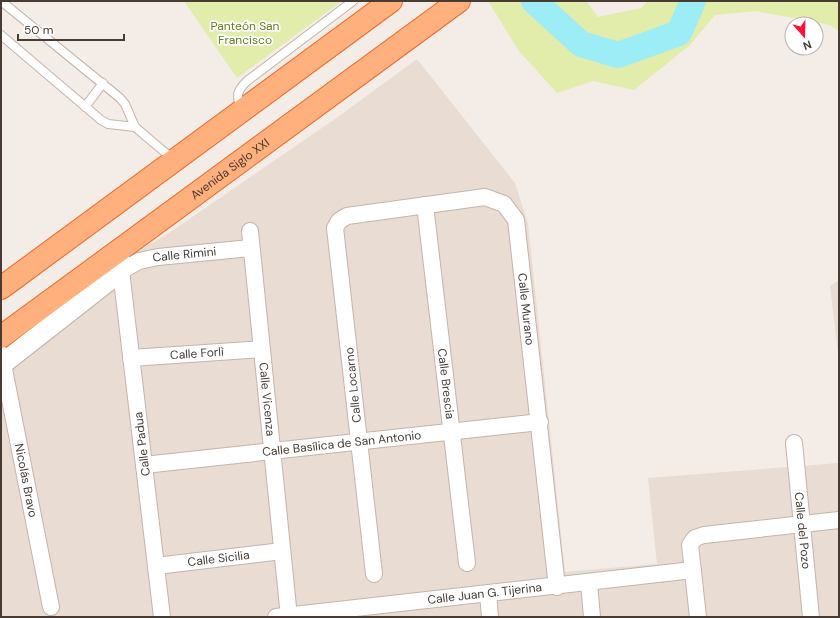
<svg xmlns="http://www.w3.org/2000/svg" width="840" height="618" font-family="'DM Sans',sans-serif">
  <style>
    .residential { fill: #e9dcd3 }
    .green { fill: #e2ecab }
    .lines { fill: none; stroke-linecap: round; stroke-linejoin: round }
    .river { stroke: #9dedf7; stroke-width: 26 }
    .service-casing { stroke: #c4b4ab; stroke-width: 10 }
    .minor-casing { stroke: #c4b4ab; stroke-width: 18 }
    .tertiary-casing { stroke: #c4b4ab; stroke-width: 22 }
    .trunk-casing { stroke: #eb6a29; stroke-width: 24 }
    .service { stroke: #fff; stroke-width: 8 }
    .minor { stroke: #fff; stroke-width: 16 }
    .tertiary { stroke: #fff; stroke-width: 20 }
    .trunk { stroke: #ffb07d; stroke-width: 22 }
    .labels { text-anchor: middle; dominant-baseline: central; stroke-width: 3.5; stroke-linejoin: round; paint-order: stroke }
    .park-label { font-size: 12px; fill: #617f22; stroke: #fff }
    .street-label { font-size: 12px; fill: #483b34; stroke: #fff }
  </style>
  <rect width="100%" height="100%" fill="#f4ece6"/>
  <g class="residential">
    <polygon points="417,59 515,183 528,224 565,572 657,564 648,478 839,463 839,617 1,617 1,350 111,266 166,235 335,119"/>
    <polygon points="839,280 839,361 830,286"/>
  </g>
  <g class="green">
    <polygon points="184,1 342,1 237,78"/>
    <polygon points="488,1 586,1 598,17 641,8 648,1 839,1 839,31 830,25 756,11 715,15 690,45 634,90 593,81 557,93 519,51"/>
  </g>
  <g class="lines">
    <polyline class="river" points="534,1 581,44 618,55 679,33 693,1"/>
    <g class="service-casing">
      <g id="service">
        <polyline points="1,1 120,98 125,104 135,127 174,160"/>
        <polyline points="1,35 101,120 108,124 135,127"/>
        <polyline points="85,107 103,83"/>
        <path d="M240 109C237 94 236 92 247 81L353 1"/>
      </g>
    </g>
    <g class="minor-casing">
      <g id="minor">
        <path id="s1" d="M425 205 467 563"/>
        <path id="s2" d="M250 231 289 617"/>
        <path id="s3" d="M1 354 51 607"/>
        <path id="s4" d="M131 358 262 349"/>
        <path id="s5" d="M794 443 811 617"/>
        <path id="s6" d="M144 465 540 422"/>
        <path id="s7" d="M156 566 282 551"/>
        <path id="s8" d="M374 574 335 228 339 221 347 216 485 197 504 204 516 220 557 587"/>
        <polyline points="589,583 592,617"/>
        <polyline points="488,594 490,617"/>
        <path id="s9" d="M162 617 121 271 139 261 158 257 251 248"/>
        <path id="s10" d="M276 617 693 570"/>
        <polyline points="698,617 690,545 695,538 704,535 839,520"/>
      </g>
    </g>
    <g class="tertiary-casing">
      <polyline id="tertiary" points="1,365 121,271 118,251"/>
    </g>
    <g class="trunk-casing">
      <g id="trunk">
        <polyline points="1,288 391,1"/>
        <path id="s11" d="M1 337 459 1"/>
      </g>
    </g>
    <use href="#service" class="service"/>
    <use href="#minor" class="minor"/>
    <use href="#tertiary" class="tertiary"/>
    <use href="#trunk" class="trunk"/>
  </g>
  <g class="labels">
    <g class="park-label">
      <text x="245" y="26">Panteón San<tspan x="245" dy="14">Francisco</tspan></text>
    </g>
    <g class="street-label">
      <text stroke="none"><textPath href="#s11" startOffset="284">Avenida Siglo XXI</textPath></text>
      <text stroke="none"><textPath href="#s9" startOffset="415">Calle Rimini</textPath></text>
      <text stroke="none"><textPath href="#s8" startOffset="635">Calle Murano</textPath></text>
      <text stroke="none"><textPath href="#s4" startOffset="66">Calle Forlì</textPath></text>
      <text stroke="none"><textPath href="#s1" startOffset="180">Calle Brescia</textPath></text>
      <text transform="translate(353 385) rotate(-96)">Calle Locarno</text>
      <text stroke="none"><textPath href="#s2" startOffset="169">Calle Vicenza</textPath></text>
      <text stroke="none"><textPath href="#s6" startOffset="199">Calle Basílica de San Antonio</textPath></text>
      <text transform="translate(142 444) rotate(-97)">Calle Padua</text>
      <text stroke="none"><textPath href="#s3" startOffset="129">Nicolás Bravo</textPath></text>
      <text stroke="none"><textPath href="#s5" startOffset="88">Calle del Pozo</textPath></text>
      <text stroke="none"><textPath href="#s7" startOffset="63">Calle Sicilia</textPath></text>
      <text stroke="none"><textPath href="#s10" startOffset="210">Calle Juan G. Tijerina</textPath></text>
    </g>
  </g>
  <rect width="840" height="618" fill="none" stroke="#483b34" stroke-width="4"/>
  <g transform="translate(804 36) rotate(160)"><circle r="19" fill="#ffffff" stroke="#b6b1ae"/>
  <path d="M0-3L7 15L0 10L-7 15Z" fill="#ff1235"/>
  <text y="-6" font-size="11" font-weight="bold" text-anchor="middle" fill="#483b34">N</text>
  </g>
  <path d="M18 34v6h106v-6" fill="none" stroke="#483b34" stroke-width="2"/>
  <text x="24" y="34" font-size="12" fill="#483b34" stroke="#ffffff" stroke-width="3" paint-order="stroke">50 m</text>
</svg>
